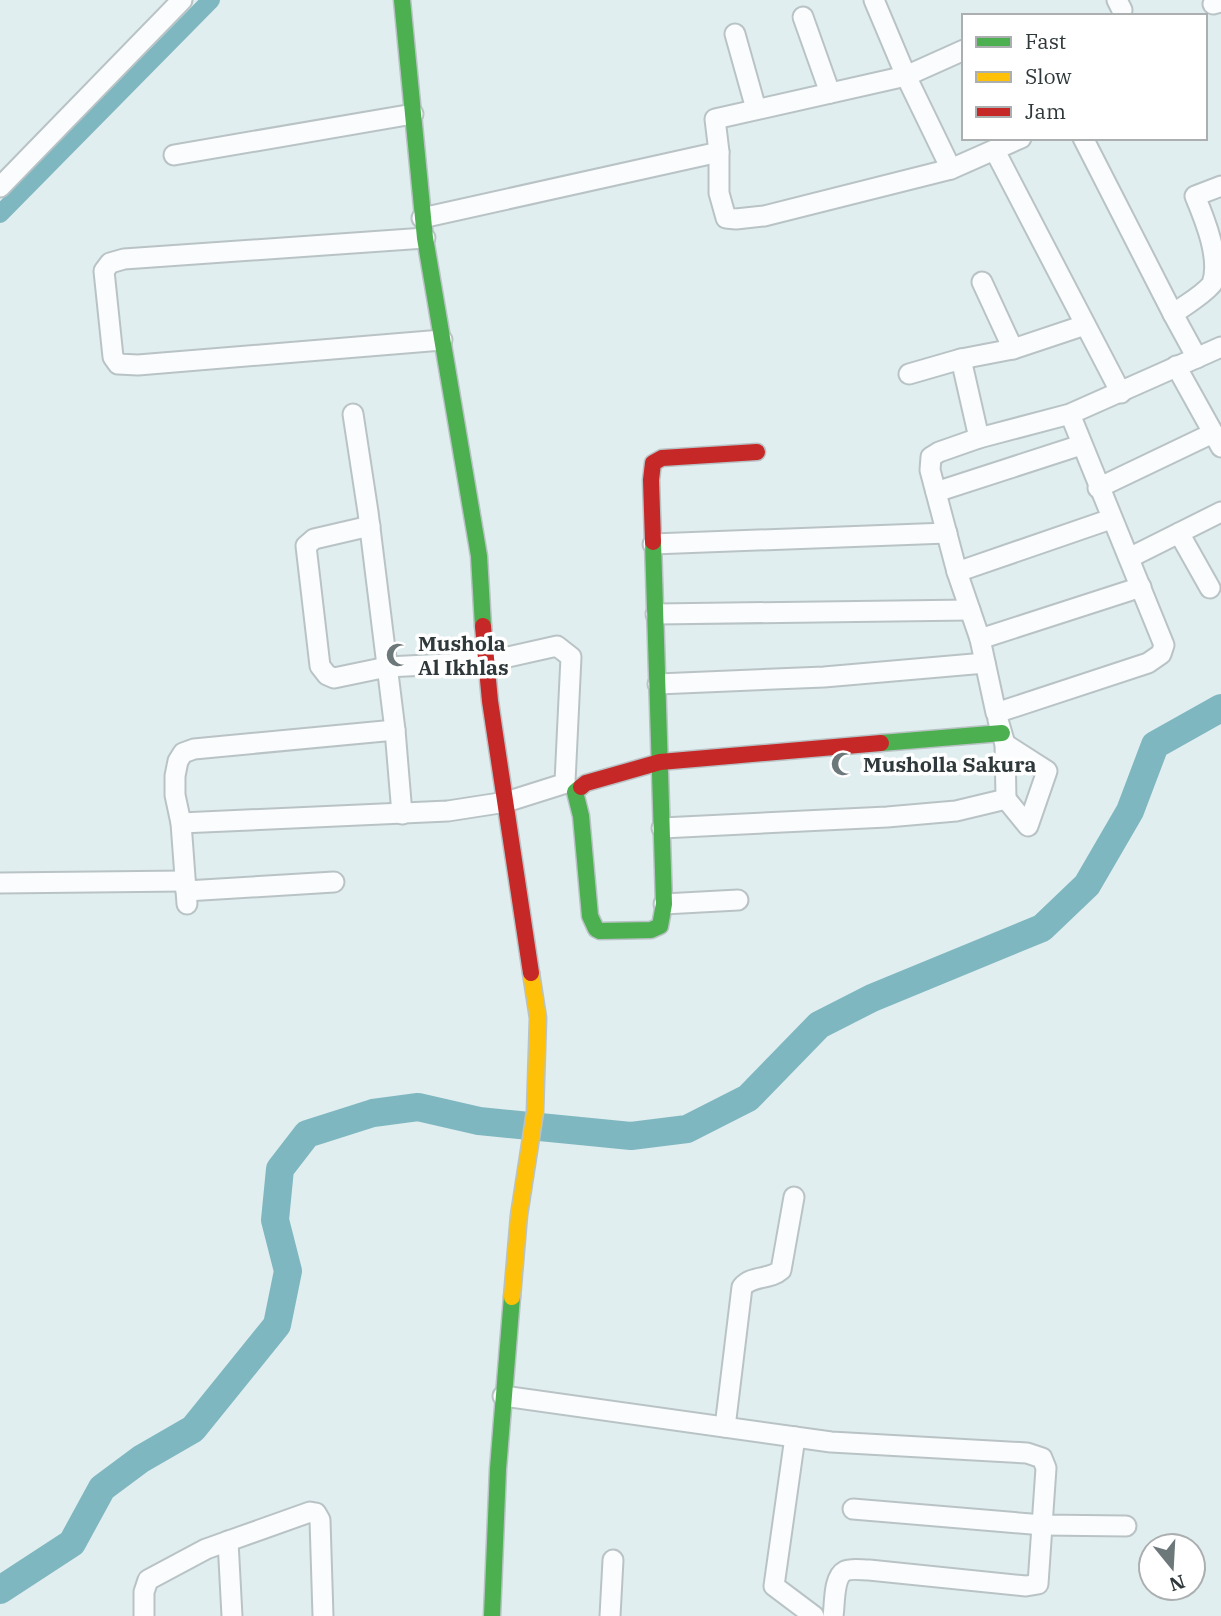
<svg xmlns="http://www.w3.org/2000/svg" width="1221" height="1616" font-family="'IBM Plex Serif',serif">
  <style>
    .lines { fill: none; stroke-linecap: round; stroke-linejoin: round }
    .canal { stroke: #7fb7c0; stroke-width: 18 }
    .river { stroke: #7fb7c0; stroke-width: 28 }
    .street-casing { stroke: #b9c3c5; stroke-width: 23 }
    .fast-casing { stroke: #b9c3c5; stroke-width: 19 }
    .slow-casing { stroke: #b9c3c5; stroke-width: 19 }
    .jam-casing { stroke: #b9c3c5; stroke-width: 19 }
    .street { stroke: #fafcfd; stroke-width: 19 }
    .fast { stroke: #4caf50; stroke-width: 16 }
    .slow { stroke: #ffc107; stroke-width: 16 }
    .jam { stroke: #c62828; stroke-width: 16 }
    .labels { text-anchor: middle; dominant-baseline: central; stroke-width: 7; stroke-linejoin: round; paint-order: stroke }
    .poi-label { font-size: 21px; font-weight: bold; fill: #2f383a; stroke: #fff; text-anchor: start }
  </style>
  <rect width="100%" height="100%" fill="#e1eef0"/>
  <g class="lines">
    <polyline class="canal" points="0,214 211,0"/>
    <polyline class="river" points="0,1590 72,1543 102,1488 141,1459 193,1429 277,1325 288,1271 275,1220 280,1169 307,1134 373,1113 418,1107 479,1121 631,1136 687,1129 748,1098 819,1025 872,998 1042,928 1087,885 1130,811 1155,745 1221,708"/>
    <g class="street-casing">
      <g id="street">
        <polyline points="874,0 906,76 951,169"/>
        <polyline points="1117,0 1122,10"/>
        <polyline points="1213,4 1221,2"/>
        <polyline points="803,17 830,93"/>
        <polyline points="735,34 756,109"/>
        <polyline points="1083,138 1173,314 1197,358"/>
        <polyline points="995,151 1121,393"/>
        <polyline points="719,152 719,193 726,218 736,219 764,216 951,169 1021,138"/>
        <polyline points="174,155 413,114"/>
        <polyline points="0,187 182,0"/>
        <polyline points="422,218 719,152 715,119 906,76 964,50"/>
        <polyline points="425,238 124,259 110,263 104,271 113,357 118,364 138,365 442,340"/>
        <polyline points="982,282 1013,349"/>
        <path d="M1173 314C1185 305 1202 296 1212 284 1221 259 1205 220 1195 196L1221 186"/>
        <polyline points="961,359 979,438"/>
        <polyline points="1176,366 1221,447"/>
        <polyline points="909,374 961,359 1013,349 1085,325"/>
        <polyline points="353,414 368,512 395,730"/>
        <polyline points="1070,414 1164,645 1161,654 1148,663 996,713 980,639 957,572 930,470 931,457 939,452 979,438 1070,414 1221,347"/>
        <polyline points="1098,488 1213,433"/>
        <polyline points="936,492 1081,445"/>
        <polyline points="1179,533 1210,588"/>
        <polyline points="653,544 947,533"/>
        <polyline points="1129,558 1221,512"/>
        <polyline points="957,572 1111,519"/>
        <polyline points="656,614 970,610"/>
        <polyline points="980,639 1141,587"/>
        <polyline points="658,684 824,677 985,663"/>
        <polyline points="1005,744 1047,771 1028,826 1006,799"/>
        <polyline points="181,823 448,811 506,802 563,784 565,782 571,657 557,646 486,662 387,667 334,678 327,675 320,666 306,546 314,539 370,526"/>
        <polyline points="662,828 887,817 956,811 1006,799 1005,744 998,720"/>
        <polyline points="0,883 185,881"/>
        <polyline points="186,891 334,882"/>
        <polyline points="187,904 181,823 175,795 175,776 178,761 183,753 194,749 395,730 402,814"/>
        <polyline points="664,904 738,900"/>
        <path d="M503 1396 831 1442 1027 1453 1042 1458 1046 1468 1038 1584 1026 1586 869 1570C862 1570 851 1568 845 1571 833 1577 835 1605 833 1616"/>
        <path d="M725 1427 742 1287C752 1275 770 1280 781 1270L794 1197"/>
        <polyline points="795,1437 774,1586 814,1616"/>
        <polyline points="853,1509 1043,1525 1126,1526"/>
        <polyline points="228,1541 232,1616"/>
        <polyline points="144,1616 144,1592 148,1580 206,1549 310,1512 316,1513 320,1520 323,1616"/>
        <polyline points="610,1616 613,1560"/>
      </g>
    </g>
    <g class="fast-casing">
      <g id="fast">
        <polyline points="402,0 425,238 479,556 483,626"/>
        <polyline points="881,743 1002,733"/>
        <polyline points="581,787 575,792 581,816 590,916 596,929 600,931 651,930 660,926 664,904 653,542"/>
        <polyline points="492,1616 498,1469 512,1297"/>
      </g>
    </g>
    <g class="slow-casing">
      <polyline id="slow" points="512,1297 519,1215 535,1112 538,1018 531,973"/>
    </g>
    <g class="jam-casing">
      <g id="jam">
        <polyline points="653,542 651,480 653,463 662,458 757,452"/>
        <polyline points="483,626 490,701 531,973"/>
        <polyline points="581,787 586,783 660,762 881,743"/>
      </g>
    </g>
    <use href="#street" class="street"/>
    <use href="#fast" class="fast"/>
    <use href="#slow" class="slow"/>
    <use href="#jam" class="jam"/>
  </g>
  <defs>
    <g id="mosque-bare" transform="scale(1.89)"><path d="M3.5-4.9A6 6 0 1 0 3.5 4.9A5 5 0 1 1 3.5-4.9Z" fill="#6d787a" stroke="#fff" stroke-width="2.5" paint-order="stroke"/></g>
  </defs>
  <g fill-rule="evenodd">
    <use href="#mosque-bare" x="398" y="655"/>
    <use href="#mosque-bare" x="843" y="764"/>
  </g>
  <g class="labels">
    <g class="poi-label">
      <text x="418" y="643">Mushola<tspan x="418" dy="24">Al Ikhlas</tspan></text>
      <text x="863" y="764">Musholla Sakura</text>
    </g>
  </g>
  <rect x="962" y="14" width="245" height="126" fill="#ffffff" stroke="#acafb0" stroke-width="2"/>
  <rect x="976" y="37" width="35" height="10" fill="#4caf50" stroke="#acafb0" stroke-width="2"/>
  <text x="1025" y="49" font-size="21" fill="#2f383a">Fast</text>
  <rect x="976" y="72" width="35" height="10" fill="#ffc107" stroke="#acafb0" stroke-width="2"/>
  <text x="1025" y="84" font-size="21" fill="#2f383a">Slow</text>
  <rect x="976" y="107" width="35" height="10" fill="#c62828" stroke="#acafb0" stroke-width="2"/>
  <text x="1025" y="119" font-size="21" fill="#2f383a">Jam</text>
  <g transform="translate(1172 1567) rotate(162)"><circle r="33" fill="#ffffff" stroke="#acafb0" stroke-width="2"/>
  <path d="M0-5L12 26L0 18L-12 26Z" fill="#6d787a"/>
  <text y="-10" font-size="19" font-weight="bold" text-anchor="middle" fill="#2f383a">N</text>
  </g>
</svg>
